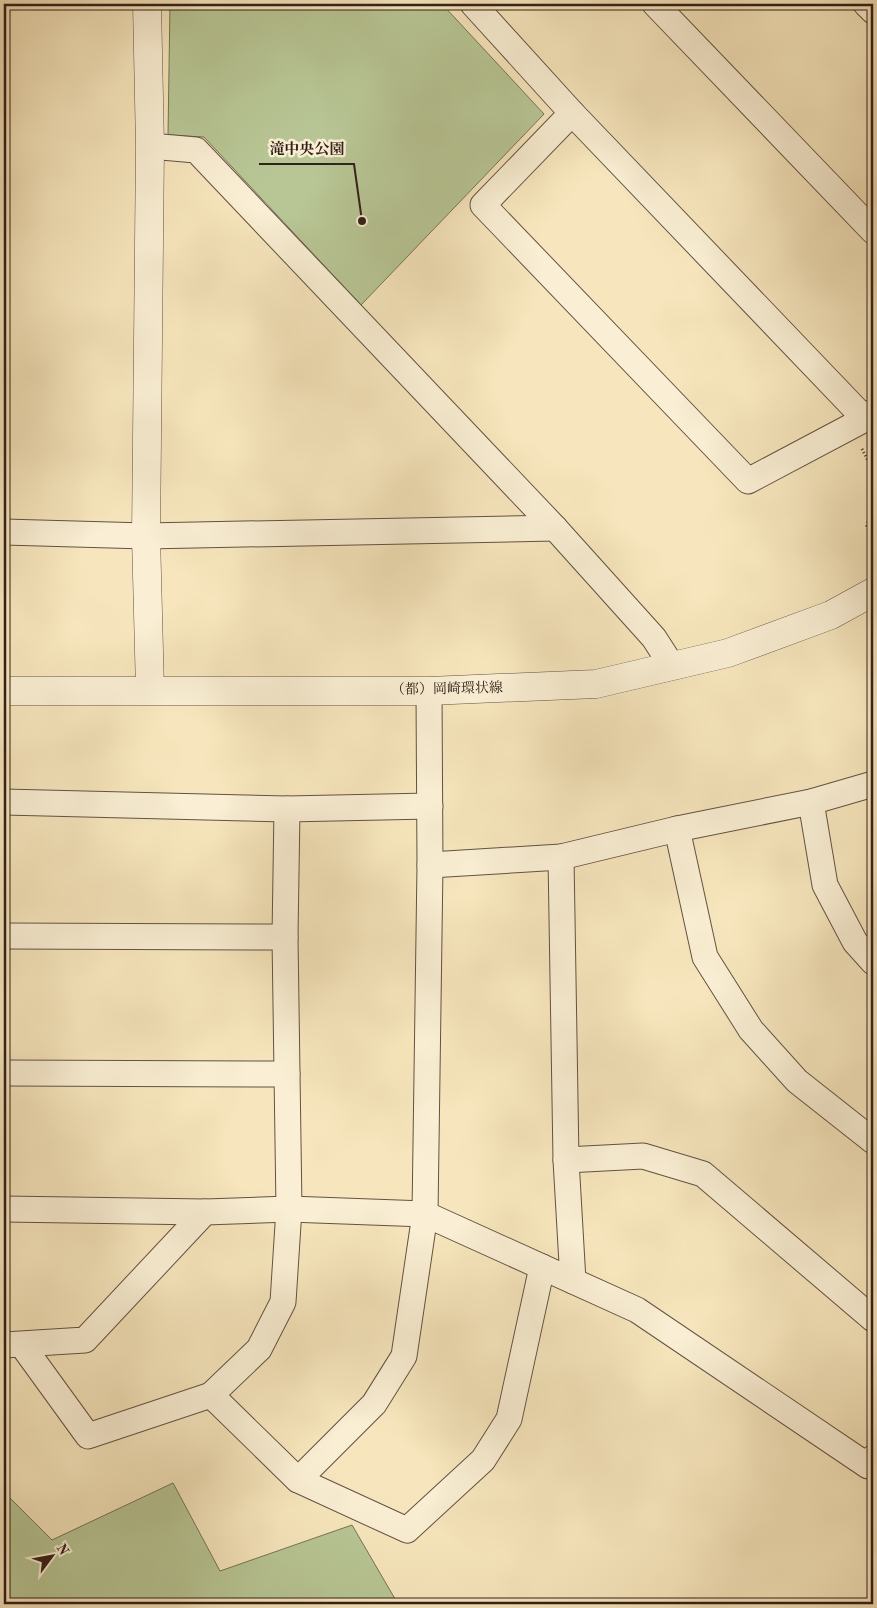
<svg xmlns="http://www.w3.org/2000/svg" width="877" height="1608" font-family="'Old Standard TT','Noto Serif JP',serif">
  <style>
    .green { fill: #b8c695; stroke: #757357 }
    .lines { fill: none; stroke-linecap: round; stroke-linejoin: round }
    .minor-casing { stroke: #635242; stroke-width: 27 }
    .tertiary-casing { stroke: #635242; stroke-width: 29 }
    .path { stroke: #322019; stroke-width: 3; stroke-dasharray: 1 2.5; stroke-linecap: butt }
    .minor { stroke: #faefd4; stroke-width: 25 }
    .tertiary { stroke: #faefd4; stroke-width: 28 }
    .labels { text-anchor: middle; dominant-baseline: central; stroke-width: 5; stroke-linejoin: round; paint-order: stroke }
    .street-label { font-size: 14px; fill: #322019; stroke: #faefd4 }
    .leader { fill: none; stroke: #322019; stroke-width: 2 }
    .callout-dot { fill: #322019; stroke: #faefd4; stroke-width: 2 }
    .callout-label { font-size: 15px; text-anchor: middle; font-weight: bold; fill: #322019; stroke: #faefd4; stroke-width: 5; stroke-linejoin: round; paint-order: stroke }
  </style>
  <rect width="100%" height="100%" fill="#f7e6bd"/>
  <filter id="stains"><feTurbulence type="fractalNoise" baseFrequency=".004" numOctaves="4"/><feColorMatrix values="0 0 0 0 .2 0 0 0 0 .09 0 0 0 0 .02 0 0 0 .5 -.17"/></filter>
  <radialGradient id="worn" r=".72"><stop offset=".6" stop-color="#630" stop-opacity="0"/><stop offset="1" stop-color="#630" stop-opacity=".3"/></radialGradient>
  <g class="green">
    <polygon points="170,4 442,4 544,114 361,305 204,137 168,135"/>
    <polygon points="173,1483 220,1571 352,1525 398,1604 4,1604 4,1492 52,1540"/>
  </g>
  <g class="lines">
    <g class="minor-casing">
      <g id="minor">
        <polyline points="473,4 572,113 865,419"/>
        <polyline points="655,4 873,231"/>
        <polyline points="866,4 873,11"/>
        <polyline points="572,113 483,205 748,481 865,419 873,412"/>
        <polyline points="150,146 196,150 555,528 654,638 672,666"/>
        <polyline points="4,532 146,536 555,528"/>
        <polyline points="4,802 287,809 430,806"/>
        <polyline points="811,802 825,885 855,942 873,962"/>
        <polyline points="677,829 705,957 751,1030 797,1081 873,1141"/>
        <polyline points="561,857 566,1160 573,1281"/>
        <polyline points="430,865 561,857 677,829 811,802 873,784"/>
        <polyline points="4,936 285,937"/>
        <polyline points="4,1073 287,1074"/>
        <polyline points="566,1160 643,1156 703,1174 873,1319"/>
        <polyline points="4,1209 205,1212 289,1209 425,1214 637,1310 868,1466 873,1458"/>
        <polyline points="4,1345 85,1340 205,1212"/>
        <polyline points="22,1345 88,1436 211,1395 259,1349 283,1302 289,1209 285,937 287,809"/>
        <polyline points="211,1395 298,1480 407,1530 483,1460 509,1419 542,1267"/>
        <polyline points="298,1480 374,1404 404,1356 425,1214 430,865 429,691"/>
      </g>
    </g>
    <g class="tertiary-casing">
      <g id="tertiary">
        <polyline points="147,4 150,146 146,536 150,690"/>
        <polyline points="4,691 429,691 596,684 728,653 831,615 873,592"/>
      </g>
    </g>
    <g class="path">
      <polyline points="862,449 873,470"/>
      <polyline points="873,518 866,524 873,539"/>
    </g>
    <use href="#minor" class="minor"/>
    <use href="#tertiary" class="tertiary"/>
  </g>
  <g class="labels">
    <g class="street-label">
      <text transform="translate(447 689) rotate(-1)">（都）岡崎環状線</text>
    </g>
  </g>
  <path class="leader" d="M362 221L354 164H259"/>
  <circle class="callout-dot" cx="362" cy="221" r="5"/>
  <g class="callout-label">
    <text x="307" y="154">滝中央公園</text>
  </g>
  <rect width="877" height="1608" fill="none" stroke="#f7e6bd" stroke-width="20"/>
  <rect x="5" y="5" width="867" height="1598" fill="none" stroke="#322019" stroke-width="2.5"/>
  <rect x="10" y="10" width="857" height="1588" fill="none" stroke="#322019"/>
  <g transform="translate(52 1556) rotate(58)" stroke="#faefd4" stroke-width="4" paint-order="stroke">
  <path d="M0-4L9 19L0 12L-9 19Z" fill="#322019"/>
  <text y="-8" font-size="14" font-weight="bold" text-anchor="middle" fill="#322019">N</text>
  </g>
  <rect width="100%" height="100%" filter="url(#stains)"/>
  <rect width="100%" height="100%" fill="url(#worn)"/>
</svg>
